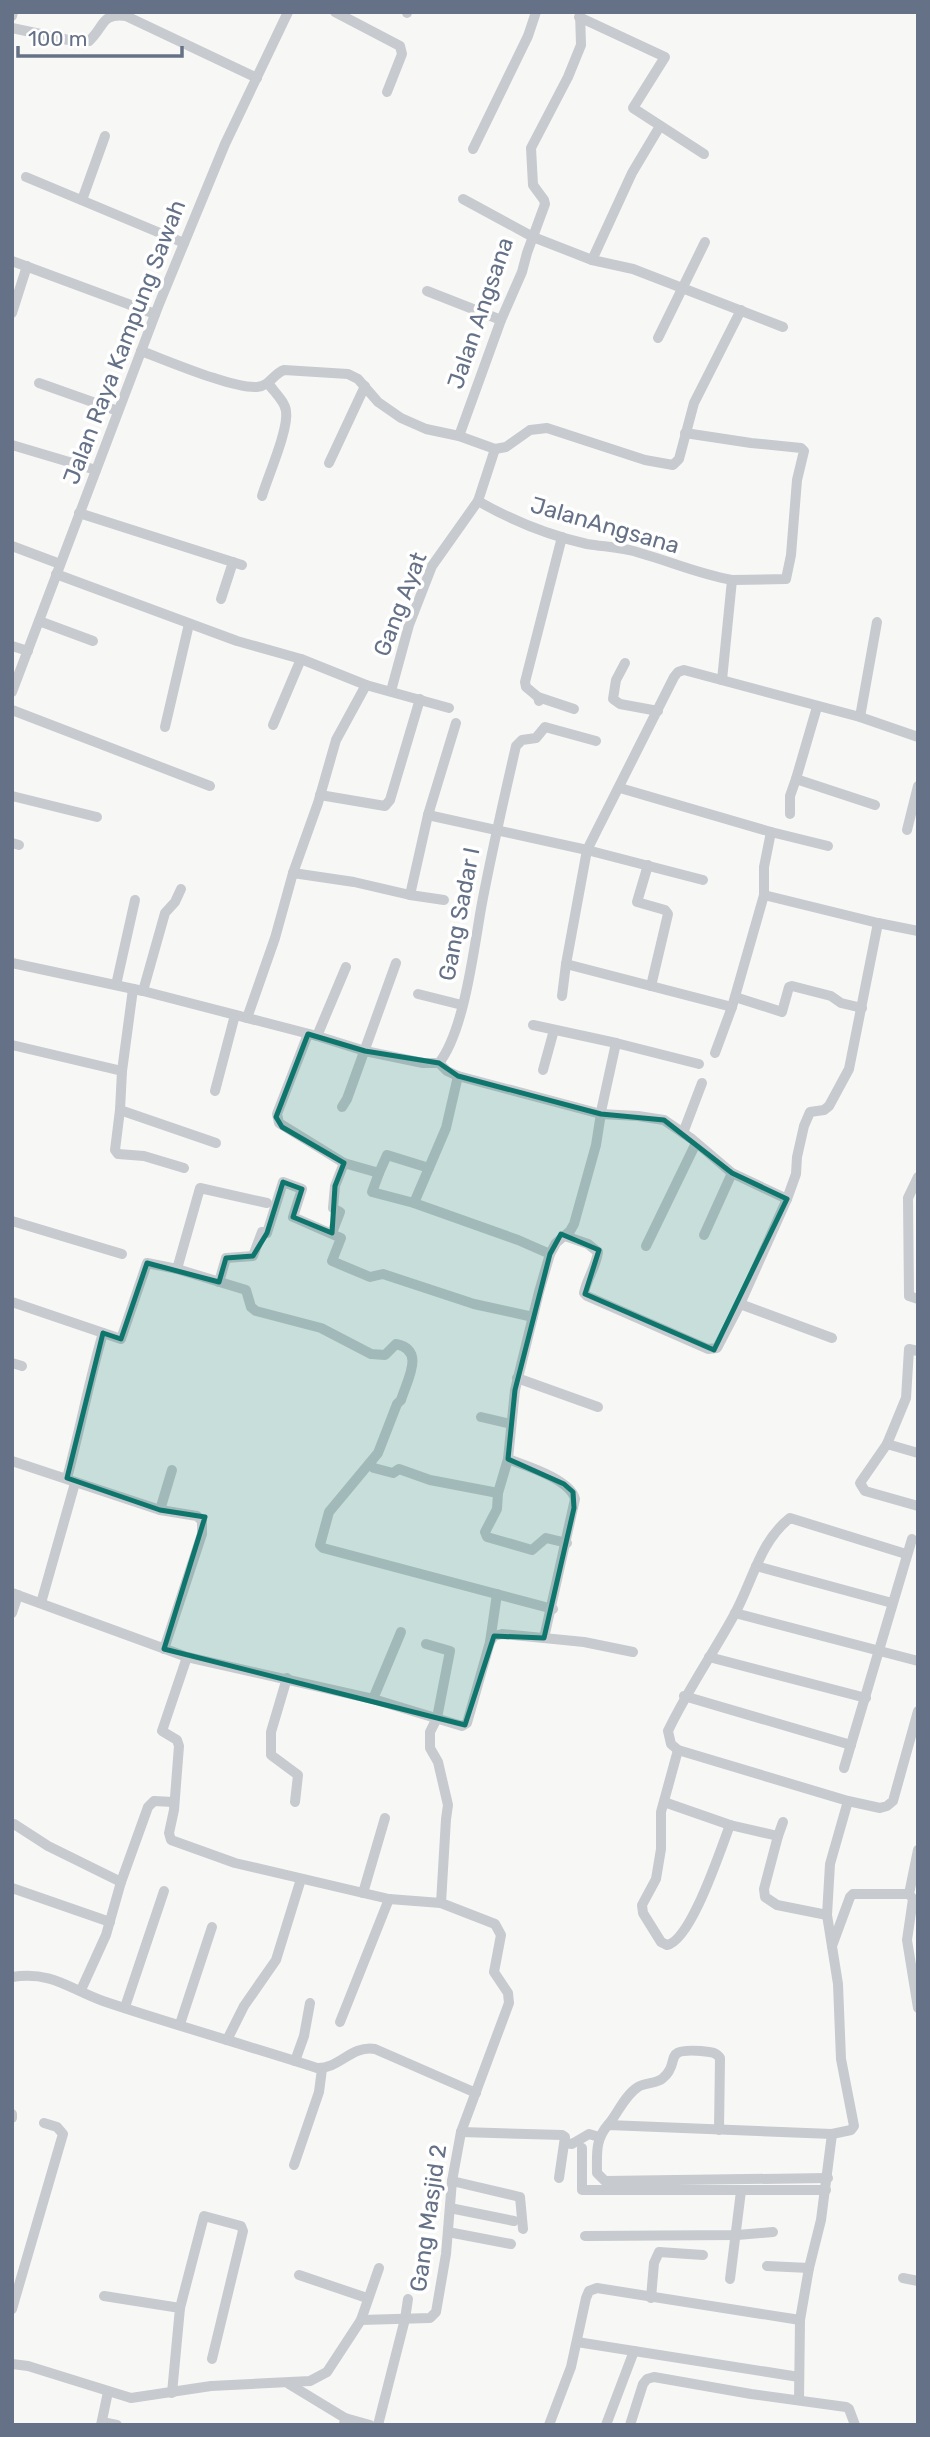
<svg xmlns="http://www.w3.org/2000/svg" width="930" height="2437" font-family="Rubik,sans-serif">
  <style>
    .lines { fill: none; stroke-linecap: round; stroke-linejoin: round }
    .minor { stroke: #c7cace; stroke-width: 10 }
    .marked { fill: #0f766e; fill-opacity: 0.2; stroke: #0f766e; stroke-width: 5; stroke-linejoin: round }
    .labels { text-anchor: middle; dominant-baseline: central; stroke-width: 7; stroke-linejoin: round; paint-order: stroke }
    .street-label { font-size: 23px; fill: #657187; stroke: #fff }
  </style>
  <rect width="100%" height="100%" fill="#f7f8f5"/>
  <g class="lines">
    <g class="minor">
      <polyline points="335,12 400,46 402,54 387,92"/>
      <polyline points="407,13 407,12"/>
      <polyline points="12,16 13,12"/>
      <polyline points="579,17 665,57 633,108 704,154"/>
      <path d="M12 28 78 42 89 41C105 26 101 13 126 16L257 78"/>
      <polyline points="473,149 528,36 536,12"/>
      <polyline points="26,177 184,243"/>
      <polyline points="463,199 533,237 592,260 633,269 783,327"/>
      <polyline points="82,200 105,136"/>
      <polyline points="592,260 632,173 660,126"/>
      <polyline points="12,261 155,314"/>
      <polyline points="427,291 501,320"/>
      <polyline points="12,313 27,266"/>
      <polyline points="658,338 705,242"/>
      <path d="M141 351C166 360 233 389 257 387 270 386 273 374 284 370L348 374 358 379 378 402 401 418 426 429 459 436 495 449 478 501C513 521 547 535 587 544 605 547 623 547 640 553 672 562 699 574 732 580L722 680"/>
      <polyline points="39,383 118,411"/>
      <polyline points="685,433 751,443 801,448 804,451 797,480 791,555 786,579 732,580"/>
      <polyline points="459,436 501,320 522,272 527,253 545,204 544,200 533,185 531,148 568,77 581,45 580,12"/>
      <polyline points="12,445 96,470"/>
      <polyline points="495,449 506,447 530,430 547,428 645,460 673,465 679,459 694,403 741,310"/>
      <polyline points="329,463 365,386"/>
      <path d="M262 496C268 476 289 429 286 411 285 401 273 391 268 383"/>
      <polyline points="79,513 242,565"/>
      <polyline points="12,546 60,564"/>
      <polyline points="56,574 237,641 301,659 366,685 449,708"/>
      <polyline points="221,599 233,562"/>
      <polyline points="39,621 93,641"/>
      <polyline points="12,646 28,651"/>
      <polyline points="625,663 616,680 613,699 620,704 658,711"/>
      <polyline points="391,691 409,625 432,566 478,501"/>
      <polyline points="12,692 159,304 225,144 288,12"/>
      <polyline points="538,697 574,709"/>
      <polyline points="539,701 538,697 526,687 525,682 562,537"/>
      <polyline points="817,707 796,779 875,805"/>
      <polyline points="12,710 210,786"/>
      <polyline points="860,717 877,622"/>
      <polyline points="273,725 301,659"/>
      <polyline points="165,727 189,624"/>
      <polyline points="620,788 771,832 764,867 764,895 732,1007 715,1053"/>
      <polyline points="320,795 385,806 390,800 420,699"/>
      <polyline points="12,796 97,817"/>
      <polyline points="790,814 790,796 796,779"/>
      <polyline points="428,815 587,850 674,677 678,672 684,670 860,717 918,737"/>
      <polyline points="907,830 918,786"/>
      <polyline points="771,832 828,846"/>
      <polyline points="12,843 19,845"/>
      <polyline points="648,865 637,902 665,910 668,914 651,986"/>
      <polyline points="293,873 354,882 410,895 428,815 456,723"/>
      <polyline points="410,895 444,900"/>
      <polyline points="764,895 878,923 918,931"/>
      <path d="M12 963 143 991 317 1036 365 1051 423 1063H439C465 1030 474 946 482 903 492 851 504 798 516 746L522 740 536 738 545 727 596 741"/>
      <polyline points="566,964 732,1007"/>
      <polyline points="116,985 135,900"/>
      <polyline points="133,989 122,1071 120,1110 115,1150 118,1154 144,1156 184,1168"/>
      <polyline points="143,991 165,913 175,902 181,889"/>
      <polyline points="418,994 462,1005"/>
      <polyline points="562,996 566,964 587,850 703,880"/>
      <polyline points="735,997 782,1012 789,987 792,986 831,996 841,1003 862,1008"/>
      <polyline points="247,1018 275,938 293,873 318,803 336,740 366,685"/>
      <polyline points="533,1025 616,1043 699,1064"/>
      <polyline points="308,1034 277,1114 279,1123 344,1163 379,1173 387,1155 429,1168"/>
      <polyline points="317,1036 346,967"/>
      <polyline points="12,1045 122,1071"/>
      <polyline points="439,1063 447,1071 458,1076 601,1114 638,1116 664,1120 692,1139 732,1173 787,1199"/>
      <polyline points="543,1070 554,1030"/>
      <polyline points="458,1076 446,1128 414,1203 518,1240 550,1254"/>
      <polyline points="215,1091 235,1015"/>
      <polyline points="342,1107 347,1099 396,963"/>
      <polyline points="120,1110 216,1143"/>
      <polyline points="683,1133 702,1083"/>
      <polyline points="379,1173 372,1192 414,1203"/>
      <polyline points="918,1177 908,1198 909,1296 918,1299"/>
      <polyline points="12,1221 122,1254"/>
      <polyline points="332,1233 340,1212 333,1208 335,1186 344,1163"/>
      <polyline points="704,1235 732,1173"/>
      <path d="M565 1236 588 1244 598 1252C596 1267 587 1278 584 1293L587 1296 708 1349 717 1348 740 1304 787 1199 796 1174 797 1157 804 1126 810 1112 824 1110 829 1106 849 1069 878 923"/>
      <polyline points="646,1246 696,1143"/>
      <polyline points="177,1269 200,1188 267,1203"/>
      <polyline points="219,1282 226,1258 253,1256 262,1232 267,1233 283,1182 302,1189 293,1217 341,1238 332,1261 370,1277 383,1274 474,1304 533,1317"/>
      <path d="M12 1302 121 1339 147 1263 177 1269 246 1290 251 1307 256 1311 321 1328 371 1354 385 1355 396 1344C426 1350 407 1380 401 1400L397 1404 378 1453 329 1512 320 1545 323 1548 553 1609"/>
      <polyline points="740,1304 832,1338"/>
      <polyline points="918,1351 909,1349 906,1398 887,1444 860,1483 865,1491 918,1506"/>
      <polyline points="12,1363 22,1366"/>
      <polyline points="517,1378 598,1407"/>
      <polyline points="481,1417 511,1424"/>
      <polyline points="887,1444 918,1453"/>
      <path d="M508 1459C526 1466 570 1479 575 1499L544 1638"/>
      <polyline points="12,1461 160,1510 197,1516 202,1521 202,1534 164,1649"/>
      <polyline points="369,1464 374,1468 393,1473 399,1469 430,1480 498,1493"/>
      <path d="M67 1478C80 1430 89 1381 103 1333"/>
      <polyline points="160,1510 172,1470"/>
      <polyline points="567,1543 546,1538 532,1550 487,1537 485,1532 497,1509 498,1493 508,1459 515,1390 539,1292 550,1254 556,1243 570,1231 574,1224 596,1145 602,1107 616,1043"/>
      <path d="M906 1554 790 1518C759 1542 752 1584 733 1617 712 1655 687 1691 668 1731L671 1744 678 1750 848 1801 880 1808 887 1806 893 1801 918 1711"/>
      <polyline points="756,1566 892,1603"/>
      <polyline points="12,1593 187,1657 373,1699 462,1726 467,1723 490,1642 494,1636 502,1634 584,1642 633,1652"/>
      <polyline points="41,1603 75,1483"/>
      <polyline points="12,1613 18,1595"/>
      <polyline points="735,1613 918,1661"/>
      <polyline points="490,1642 497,1594"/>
      <polyline points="426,1644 450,1651 437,1718 430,1732 430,1748 438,1762 448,1805 446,1819 441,1903"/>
      <polyline points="709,1657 866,1698"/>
      <polyline points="287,1678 271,1732 271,1755 298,1775 295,1802"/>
      <polyline points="684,1696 851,1745"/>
      <polyline points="373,1699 401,1632"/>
      <path d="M678 1750 661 1812V1849L656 1879 642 1905 643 1913 661 1942 667 1945C691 1941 721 1848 730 1825"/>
      <polyline points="844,1768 912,1539"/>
      <polyline points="664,1802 730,1825 778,1836 764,1889 765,1897 777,1905 827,1915"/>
      <polyline points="14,1824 48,1846 121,1882"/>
      <polyline points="778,1836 783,1822"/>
      <polyline points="918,1850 909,1894 913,1899 907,1940 918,2008"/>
      <polyline points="12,1888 110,1922"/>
      <polyline points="363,1893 385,1818"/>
      <polyline points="832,1946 850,1897 853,1894 909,1894"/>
      <path d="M12 1977C53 1971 69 1989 103 2001 174 2025 246 2045 317 2068 339 2069 351 2045 375 2049L476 2093"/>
      <polyline points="81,1990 106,1935 121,1882 148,1807 154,1801 173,1802"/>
      <polyline points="125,2007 164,1891"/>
      <polyline points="340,2022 389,1899"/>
      <polyline points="180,2024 212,1927"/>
      <polyline points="227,2040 244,2006 276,1960 301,1879"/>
      <polyline points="295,2061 304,2036 310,2003"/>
      <polyline points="12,2114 12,2118"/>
      <path d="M608 2125C618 2113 625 2095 638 2087 646 2082 657 2084 663 2078 682 2062 660 2048 701 2051 709 2052 715 2051 720 2058L719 2130"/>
      <polyline points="461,2132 562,2135 565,2137 559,2178"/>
      <polyline points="565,2143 572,2144 589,2134 599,2137"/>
      <polyline points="582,2148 582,2190 826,2190"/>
      <polyline points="294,2165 319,2092 322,2069"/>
      <path d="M828 2178 605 2181 597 2173C597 2155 595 2139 608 2125L832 2134 851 2130 854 2126 841 2059 838 1984 827 1915 830 1864 848 1801"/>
      <polyline points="452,2181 520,2197 523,2229"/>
      <polyline points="450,2208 514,2221"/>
      <polyline points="448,2232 511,2244"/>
      <polyline points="585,2236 737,2235 773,2232"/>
      <polyline points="767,2266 809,2268"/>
      <polyline points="299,2275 367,2298"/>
      <polyline points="903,2278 918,2281"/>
      <polyline points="730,2279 741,2191"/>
      <polyline points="104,2296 180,2308 172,2393"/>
      <polyline points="651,2298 654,2263 659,2252 703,2255"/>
      <polyline points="180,2308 204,2216 241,2226 243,2231 212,2359"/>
      <polyline points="12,2309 63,2134 57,2127 44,2123"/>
      <polyline points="361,2320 379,2268"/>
      <polyline points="577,2342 799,2377"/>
      <polyline points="12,2364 28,2366 131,2398 211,2386 310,2381 327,2372 361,2320 430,2318 436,2312 446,2254 452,2181 461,2132 509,2003 508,1993 494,1972 501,1935 495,1924 441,1903 389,1899 235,1863 171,1840 169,1833 174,1810 179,1746 177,1740 162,1731 187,1657"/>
      <polyline points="289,2384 345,2418 344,2425"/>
      <polyline points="799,2400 800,2320 809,2268 821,2220 832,2134"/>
      <polyline points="345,2418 370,2425"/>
      <polyline points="102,2422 117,2425"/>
      <polyline points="101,2425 108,2392"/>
      <polyline points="378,2425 405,2319 408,2299"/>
      <polyline points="549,2425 571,2367 586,2298 589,2291 597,2288 800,2320"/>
      <polyline points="606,2425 634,2351"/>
      <polyline points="630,2425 643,2384 647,2379 654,2377 751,2394 846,2407 849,2409 855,2425"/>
    </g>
  </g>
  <path class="marked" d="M308 1034 365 1051 439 1063 458 1076 601 1114 664 1120 732 1173 787 1199 714 1350 585 1294 599 1250 561 1234 550 1254 515 1390 508 1459 564 1484 573 1492 574 1508 544 1638 494 1636 465 1725 164 1649 205 1517 160 1510 67 1478 103 1333 121 1339 147 1263 219 1282 226 1258 253 1256 267 1233 283 1182 302 1189 293 1217 332 1233 335 1186 344 1163 282 1127 276 1117Z"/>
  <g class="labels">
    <g class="street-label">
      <text transform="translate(480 313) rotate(-71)">Jalan Angsana</text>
      <text transform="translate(124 342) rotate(-69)">Jalan Raya Kampung Sawah</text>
      <text transform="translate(605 525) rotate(16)">JalanAngsana</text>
      <text transform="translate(400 604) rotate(-69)">Gang Ayat</text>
      <text transform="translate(459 914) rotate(-79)">Gang Sadar I</text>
      <text transform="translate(428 2218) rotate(-82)">Gang Masjid 2</text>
    </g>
  </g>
  <rect width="930" height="2437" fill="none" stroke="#657187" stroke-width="28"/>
  <path d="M18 46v10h164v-10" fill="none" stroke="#657187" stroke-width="3.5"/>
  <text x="28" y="46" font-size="21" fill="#657187" stroke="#ffffff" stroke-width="5" paint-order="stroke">100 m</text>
</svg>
